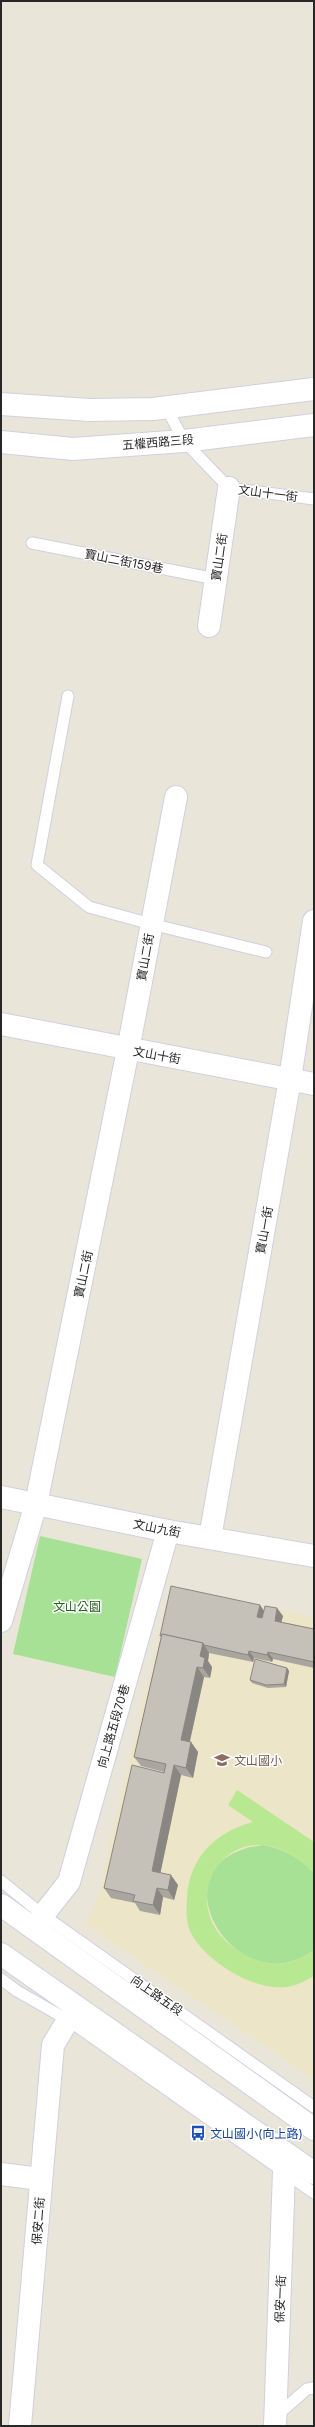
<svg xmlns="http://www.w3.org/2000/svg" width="315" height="2427" font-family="Inter,'Noto Sans TC',sans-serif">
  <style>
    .education { fill: #ece5c8 }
    .green { fill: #a6e195 }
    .pitch { fill: #b8e891 }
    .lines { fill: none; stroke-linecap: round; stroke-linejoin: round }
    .service-casing { stroke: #ced0e1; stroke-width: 13 }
    .minor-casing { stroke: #ced0e1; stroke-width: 24 }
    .secondary-casing { stroke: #ced0e1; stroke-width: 24 }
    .service { stroke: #fff; stroke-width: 11 }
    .minor { stroke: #fff; stroke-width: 22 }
    .secondary { stroke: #fff; stroke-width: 22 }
    .wall { fill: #a9a69f }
    .shaded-wall { fill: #8a8782 }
    .building { fill: #c5c1b9; stroke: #8a8782 }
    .labels { text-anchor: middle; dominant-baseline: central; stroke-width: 3; stroke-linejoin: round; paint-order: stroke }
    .street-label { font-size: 12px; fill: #272727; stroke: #fff }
    .park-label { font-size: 12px; fill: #20621a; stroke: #fff }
    .education-label { font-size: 12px; fill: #785e54; stroke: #fff; text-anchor: start }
    .transit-label { font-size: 12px; fill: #164399; stroke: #fff; text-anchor: start }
  </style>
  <rect width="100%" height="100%" fill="#eae5d9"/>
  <polygon class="education" points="170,1587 314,1617 314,2080 85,1924 96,1903"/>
  <g class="green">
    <polygon points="40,1536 142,1559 115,1677 13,1654"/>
    <path d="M263 1845C284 1849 299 1857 314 1873V1950C235 2009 147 1859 263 1845Z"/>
  </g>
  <path class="pitch" d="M237 1790 314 1842V1873C232 1789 154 1917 254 1959 276 1968 296 1964 314 1950V1976C305 1981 296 1986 286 1987 254 1991 204 1961 190 1931 186 1922 186 1909 187 1898 189 1858 215 1832 253 1822L228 1805Z"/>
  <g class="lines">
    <g class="service-casing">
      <g id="service">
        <polyline points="166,407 184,441 229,488 314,499"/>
        <polyline points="32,543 216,579"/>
        <polyline points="68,696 37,865 89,907 151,924 266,952"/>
        <polyline points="1,1881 43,1915 314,2107"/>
        <polyline points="1,1979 17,1991 68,2020 314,2193"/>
        <polyline points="276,2416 307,2389 314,2388"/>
      </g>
    </g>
    <g class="minor-casing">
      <g id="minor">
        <polyline points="209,626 229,488"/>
        <polyline points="1,1024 314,1084"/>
        <polyline points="1,1497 168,1531 314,1556"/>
        <polyline points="210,1538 290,1079 314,921"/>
        <polyline points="1,1621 36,1504 128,1050 176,797"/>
        <polyline points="43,1915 69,1882 168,1531"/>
        <polyline points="1,2174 40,2179"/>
        <polyline points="20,2426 53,2045 68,2020"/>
        <polyline points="275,2426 284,2172"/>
      </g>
    </g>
    <g class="secondary-casing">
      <g id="secondary">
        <polyline points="1,404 89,410 153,409 314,389"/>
        <polyline points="1,442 73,449 184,441 314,425"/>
        <polyline points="1,1905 314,2129"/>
        <polyline points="1,1954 314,2173"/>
      </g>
    </g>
    <use href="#service" class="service"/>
    <use href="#minor" class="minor"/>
    <use href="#secondary" class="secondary"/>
  </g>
  <g class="wall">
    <polygon points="260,1605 264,1611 283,1616 281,1622 314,1629 314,1668 273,1659 272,1662 254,1658 253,1662 209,1653 208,1661 212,1667 210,1678 204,1677 190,1741 198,1752 193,1778 181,1775 160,1873 178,1885 174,1900 163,1897 160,1915 140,1911 135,1903 111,1898 104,1888 164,1772 141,1766 134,1757 161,1637 160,1636"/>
    <polygon points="287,1668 289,1671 286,1687 268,1688 252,1683 250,1680"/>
  </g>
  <g class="shaded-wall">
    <polygon points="260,1605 265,1613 262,1624 257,1617"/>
    <polygon points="277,1608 283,1616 280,1628 275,1621"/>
    <polygon points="203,1643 209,1653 208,1661 212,1667 210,1678 203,1668 200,1656"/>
    <polygon points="249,1651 254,1658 253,1662 248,1655"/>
    <polygon points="268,1652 273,1659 272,1662 267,1655"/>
    <polygon points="197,1667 204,1677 188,1749 181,1740"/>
    <polygon points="287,1668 289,1671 286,1687 284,1684"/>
    <polygon points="191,1742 198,1752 193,1778 186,1768"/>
    <polygon points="174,1765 181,1775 159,1880 152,1871"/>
    <polygon points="171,1875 178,1885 174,1900 168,1890"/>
    <polygon points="157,1888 163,1897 160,1915 153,1905"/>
  </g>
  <g class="building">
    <polygon points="171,1586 260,1605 257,1617 262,1618 265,1606 277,1608 275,1621 314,1629 314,1662 268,1652 267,1655 249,1651 248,1655 204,1645 203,1643 162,1634 161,1636 160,1636"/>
    <polygon points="162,1634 203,1643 200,1656 205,1658 203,1668 197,1667 181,1740 191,1742 186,1768 174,1765 152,1871 171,1875 168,1890 157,1888 153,1905 133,1901 135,1895 104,1888 132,1765 164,1773 166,1764 134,1757"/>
    <polygon points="255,1659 287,1668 284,1684 266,1685 250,1680"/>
  </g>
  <defs>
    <g id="school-bare" transform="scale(1.2)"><path d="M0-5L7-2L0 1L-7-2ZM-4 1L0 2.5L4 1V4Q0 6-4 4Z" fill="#8d6e63" stroke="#fff" stroke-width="2.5" paint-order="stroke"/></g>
    <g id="bus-bare" transform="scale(1.2)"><path d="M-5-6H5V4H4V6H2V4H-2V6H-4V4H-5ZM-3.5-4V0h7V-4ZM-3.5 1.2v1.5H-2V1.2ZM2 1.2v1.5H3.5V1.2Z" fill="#1a4fb4" stroke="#fff" stroke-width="2.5" paint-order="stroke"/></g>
  </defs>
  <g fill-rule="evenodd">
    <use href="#school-bare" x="222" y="1760"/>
    <use href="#bus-bare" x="198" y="2133"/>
  </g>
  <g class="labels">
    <g class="street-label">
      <text transform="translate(158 442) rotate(-5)">五權西路三段</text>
      <text transform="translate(268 493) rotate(7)">文山十一街</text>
      <text transform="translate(219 557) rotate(-82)">寶山二街</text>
      <text transform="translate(124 561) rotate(11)">寶山二街159巷</text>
      <text transform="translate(145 957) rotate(-80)">寶山二街</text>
      <text transform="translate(157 1055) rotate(10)">文山十街</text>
      <text transform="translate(264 1230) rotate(-80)">寶山一街</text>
      <text transform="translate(83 1274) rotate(-78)">寶山二街</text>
      <text transform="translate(157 1528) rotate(11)">文山九街</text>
      <text transform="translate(113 1726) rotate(-74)">向上路五段70巷</text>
      <text transform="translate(157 1995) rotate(35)">向上路五段</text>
      <text transform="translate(38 2221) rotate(-86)">保安二街</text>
      <text transform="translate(280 2299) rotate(-88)">保安一街</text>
    </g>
    <g class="park-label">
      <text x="77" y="1606">文山公園</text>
    </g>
    <g class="education-label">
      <text x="234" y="1760">文山國小</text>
    </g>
    <g class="transit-label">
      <text x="210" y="2133">文山國小(向上路)</text>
    </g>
  </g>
  <rect width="315" height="2427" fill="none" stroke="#272727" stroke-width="4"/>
</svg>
